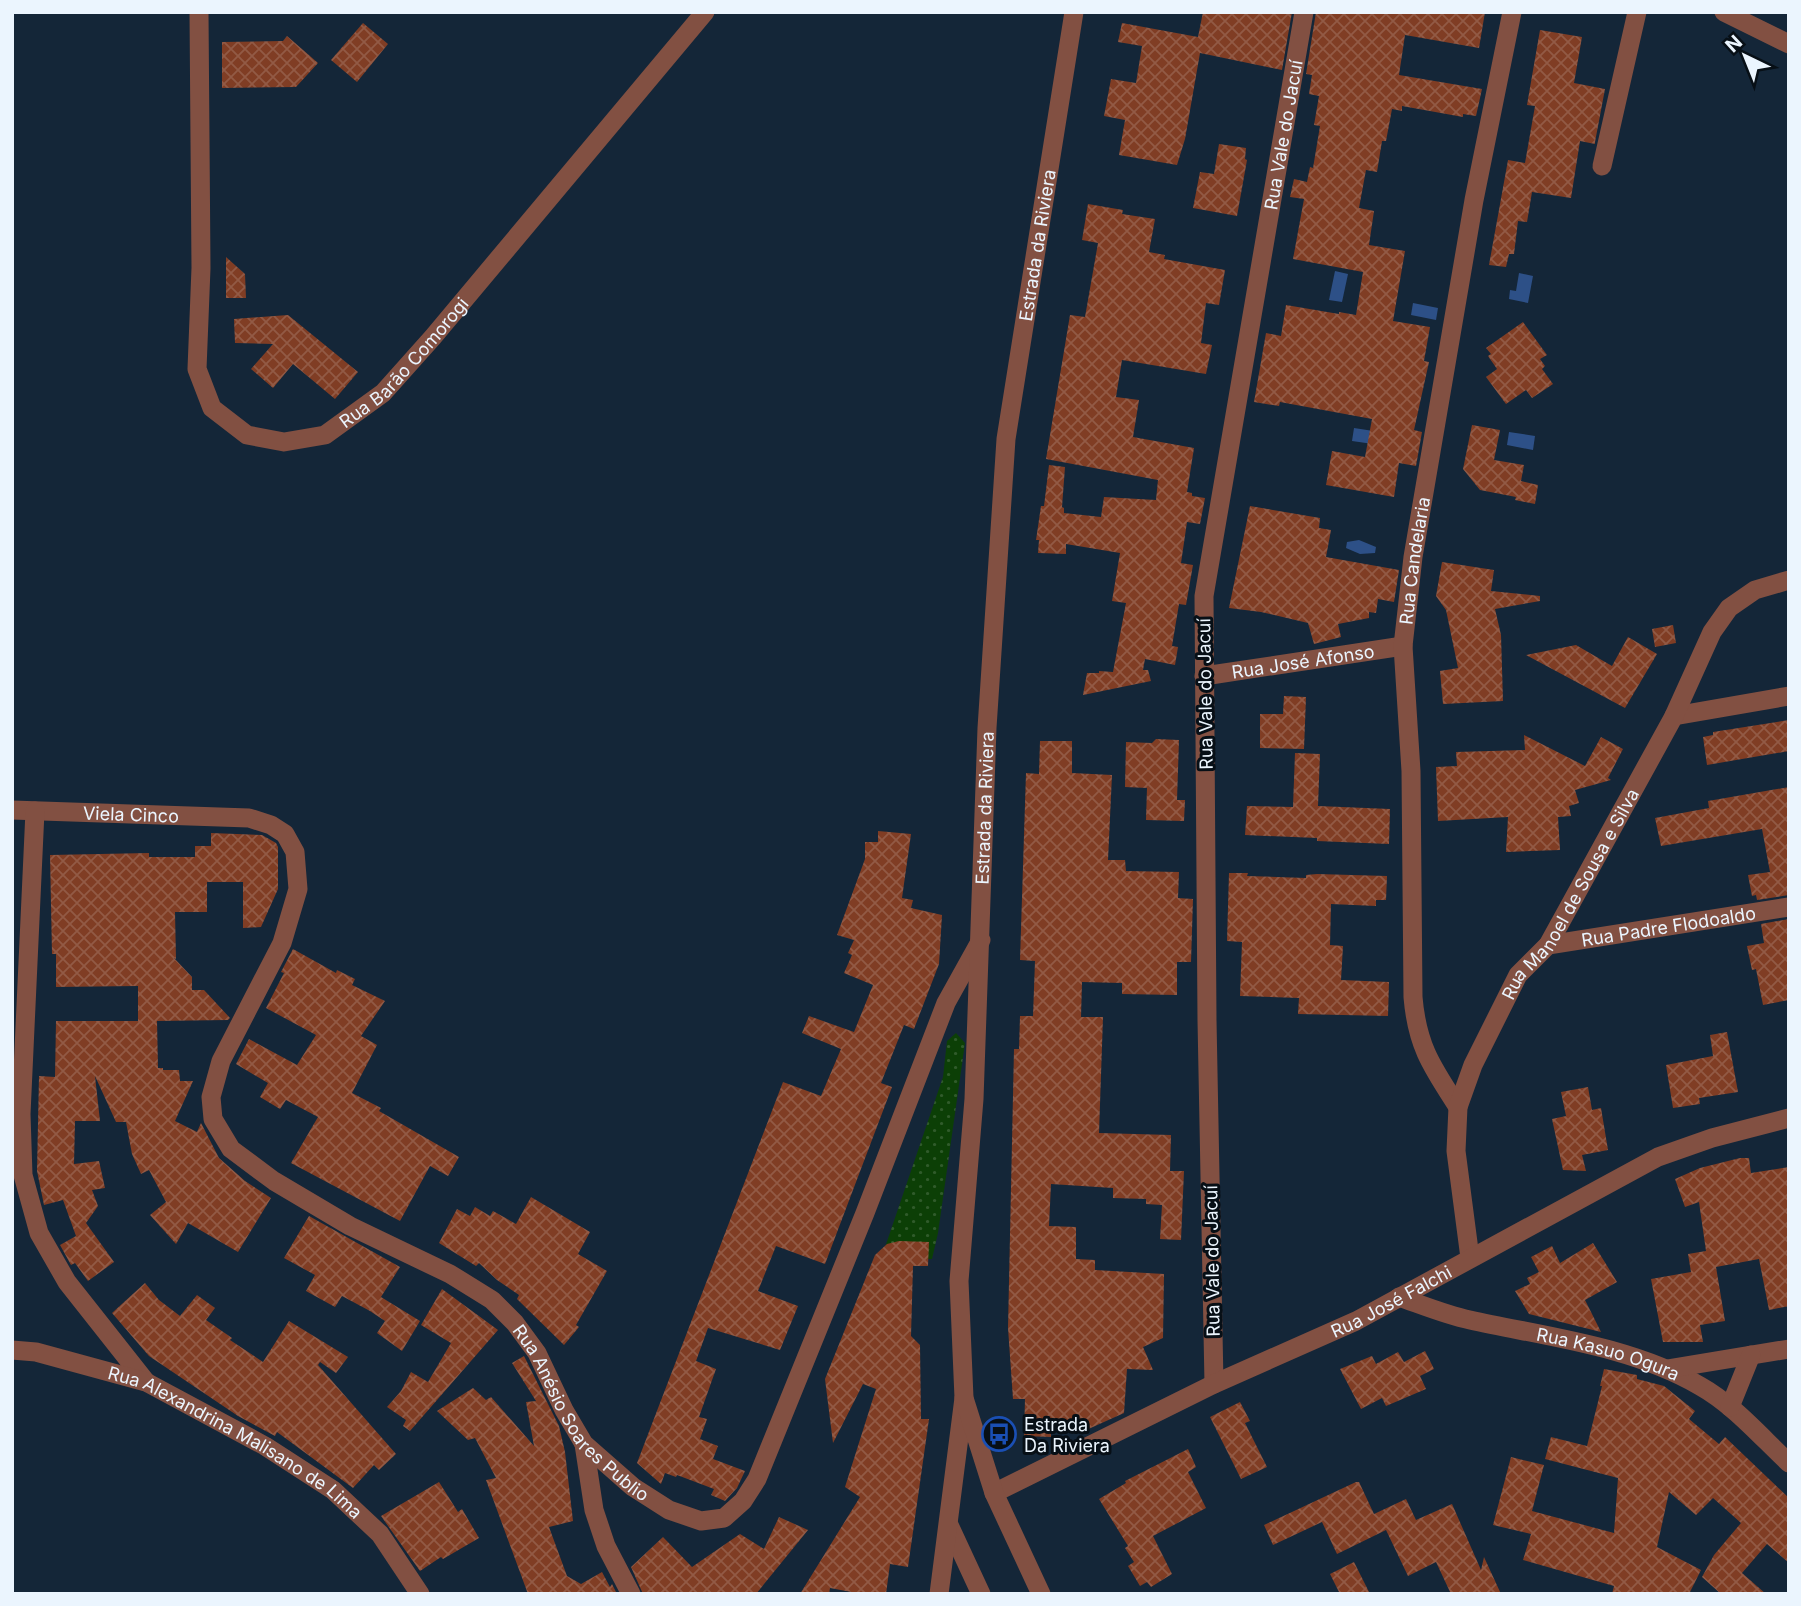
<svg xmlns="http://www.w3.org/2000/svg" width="1801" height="1606" font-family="Inter,sans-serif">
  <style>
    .grass { fill: url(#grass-dots) }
    .water { fill: #2d5087 }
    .building { fill: url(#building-cross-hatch) }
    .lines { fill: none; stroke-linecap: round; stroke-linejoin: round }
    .minor { stroke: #825042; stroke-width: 19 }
    .tertiary { stroke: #825042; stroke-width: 19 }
    .labels { text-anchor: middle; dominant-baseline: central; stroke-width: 6; stroke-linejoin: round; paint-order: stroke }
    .street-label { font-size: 18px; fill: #ebf5fe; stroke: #070f16 }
    .poi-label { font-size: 18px; fill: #ebf5fe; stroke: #070f16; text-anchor: start }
  </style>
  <defs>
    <pattern id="grass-dots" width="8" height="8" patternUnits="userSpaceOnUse" patternTransform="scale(1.75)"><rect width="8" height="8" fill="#0c3f06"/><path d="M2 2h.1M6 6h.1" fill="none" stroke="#305b2b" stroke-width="1.8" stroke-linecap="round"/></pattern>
    <pattern id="building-cross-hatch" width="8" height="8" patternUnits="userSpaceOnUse" patternTransform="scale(1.75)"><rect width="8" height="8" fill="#803d24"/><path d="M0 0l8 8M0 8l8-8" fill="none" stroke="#925a45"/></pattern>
  </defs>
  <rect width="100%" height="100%" fill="#142638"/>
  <polygon class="grass" points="956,1033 965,1043 938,1233 932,1259 881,1259 943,1077 947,1041"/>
  <g class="water">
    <polygon points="1335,271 1348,274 1342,302 1329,300"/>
    <polygon points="1519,273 1533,276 1528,303 1509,299 1510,290 1516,291"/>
    <polygon points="1413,303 1438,308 1436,320 1411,315"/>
    <polygon points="1354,428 1380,432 1373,444 1352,441"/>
    <polygon points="1509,432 1535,436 1533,450 1507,445"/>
    <polygon points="1359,540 1376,547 1375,553 1360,554 1346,548 1347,542"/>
  </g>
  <g class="building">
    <polygon points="1203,12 1292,12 1282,70 1200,53 1185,139 1177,165 1119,155 1125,120 1104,116 1111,79 1136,83 1142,46 1118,42 1122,23 1198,37"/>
    <polygon points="1316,12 1485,12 1479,48 1405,35 1399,75 1482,89 1476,116 1463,114 1463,117 1402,106 1402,111 1392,109 1386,141 1382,141 1377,172 1366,170 1359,208 1374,211 1369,245 1405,251 1393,321 1430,327 1424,361 1429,362 1414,430 1422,432 1416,466 1399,463 1394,497 1326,485 1332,451 1365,457 1372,419 1280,402 1279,406 1254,402 1266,333 1281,336 1286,305 1339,314 1339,312 1356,315 1363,272 1293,259 1304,199 1290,197 1294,179 1307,182 1310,167 1313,168 1320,126 1314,125 1319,96 1309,94 1312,75 1306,74"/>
    <polygon points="363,23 388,44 357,82 331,60"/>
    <polygon points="1540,30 1582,37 1574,83 1605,89 1595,142 1595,144 1580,141 1571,198 1532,192 1527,222 1518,221 1514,254 1509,254 1506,267 1489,265 1508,160 1525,163 1535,106 1527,105"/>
    <polygon points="287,36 318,63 296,87 222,88 222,42 283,41"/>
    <polygon points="1219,144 1246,148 1245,159 1247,160 1237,216 1193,208 1200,172 1214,174"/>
    <polygon points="1088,204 1123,210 1122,214 1155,219 1149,252 1165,255 1164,259 1225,270 1219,305 1206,303 1201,343 1212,345 1206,374 1122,360 1116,397 1139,400 1133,437 1194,448 1187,492 1192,493 1192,496 1205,498 1200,524 1187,522 1181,563 1193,565 1186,605 1179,604 1172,646 1178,647 1175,665 1145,659 1143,670 1148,670 1151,681 1083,695 1087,673 1099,673 1099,671 1113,672 1126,603 1112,601 1120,553 1066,544 1066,554 1038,553 1039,540 1036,540 1041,506 1044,506 1049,465 1065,467 1062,507 1064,508 1064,513 1101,517 1104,497 1156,500 1158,480 1046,459 1070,315 1085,317 1098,243 1082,240"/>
    <polygon points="226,257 245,274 246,298 226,298"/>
    <polygon points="288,315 358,372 335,399 293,364 273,388 251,369 273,344 235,343 234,319"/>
    <polygon points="1523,322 1547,355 1540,359 1545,366 1542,369 1553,384 1532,398 1526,390 1506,404 1486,377 1497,369 1488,356 1491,354 1486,348"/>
    <polygon points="1472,425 1500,430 1494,460 1524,465 1521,481 1538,485 1535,504 1515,500 1516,497 1480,490 1463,469"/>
    <polygon points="1250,506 1320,518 1319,528 1331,530 1326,557 1399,570 1394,602 1378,599 1376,613 1369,612 1369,618 1338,624 1341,637 1314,644 1308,623 1261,612 1229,608"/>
    <polygon points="1442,562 1494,570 1491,591 1540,596 1540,601 1495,609 1501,635 1503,701 1443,704 1440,671 1458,668 1446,610 1436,596"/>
    <polygon points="1673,625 1676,643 1655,647 1652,629"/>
    <polygon points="1628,637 1657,654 1625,708 1526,655 1576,645 1612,666"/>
    <polygon points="1284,696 1306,697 1304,749 1260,748 1260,714 1283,714"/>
    <polygon points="1789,720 1789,751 1707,765 1703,737 1713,735 1713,732"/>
    <polygon points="1524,735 1585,766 1601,737 1623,749 1608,778 1611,780 1575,790 1579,803 1569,806 1571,816 1558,817 1560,850 1506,852 1508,817 1438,821 1436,767 1457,766 1456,752 1525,750"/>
    <polygon points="1156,739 1179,740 1177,800 1185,800 1184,821 1146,820 1147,788 1125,787 1126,742 1152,743"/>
    <polygon points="1040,741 1072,741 1072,773 1112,775 1108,860 1125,860 1126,871 1179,872 1178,898 1193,899 1191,962 1177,962 1177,995 1122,994 1122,983 1082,982 1081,1017 1103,1017 1099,1133 1171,1135 1170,1171 1184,1171 1181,1240 1160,1239 1162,1205 1146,1204 1146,1199 1113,1198 1113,1188 1051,1184 1049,1226 1076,1227 1076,1259 1095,1260 1095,1270 1164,1274 1163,1338 1143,1347 1153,1370 1127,1369 1124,1413 1084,1431 1051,1430 1051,1437 1024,1436 1025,1399 1013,1399 1008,1328 1014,1049 1019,1049 1020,1016 1033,1016 1035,961 1020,960 1026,773 1039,774"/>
    <polygon points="1295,753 1320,754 1318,806 1390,809 1389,844 1317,841 1317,838 1245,835 1247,806 1293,807"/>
    <polygon points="1789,787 1789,895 1757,900 1756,895 1752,896 1748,875 1770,872 1762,829 1661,846 1655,818 1709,808 1708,801"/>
    <polygon points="878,831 911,834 902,898 913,900 911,908 942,915 939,964 914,1029 904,1025 881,1083 892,1087 825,1264 776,1246 758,1291 798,1306 780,1350 708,1328 696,1361 716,1369 699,1417 707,1419 700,1439 718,1446 713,1459 745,1471 737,1488 725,1501 711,1495 714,1489 677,1475 676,1477 665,1473 661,1484 637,1463 783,1082 821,1096 841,1049 802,1033 809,1016 854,1032 873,985 844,973 852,955 848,953 854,940 837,935 865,859 865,842 878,842"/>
    <polygon points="211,833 262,835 276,843 278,847 278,889 261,927 243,928 243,882 207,882 207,912 175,912 176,959 174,958 192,977 192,990 204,990 230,1018 228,1020 157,1021 158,1068 163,1068 163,1070 179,1070 180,1081 193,1081 175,1121 197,1132 201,1123 219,1158 245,1181 271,1198 238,1252 188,1223 176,1244 150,1215 166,1202 149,1170 141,1174 132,1154 126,1122 116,1122 95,1076 100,1121 75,1121 74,1164 99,1161 105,1188 92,1190 98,1206 86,1223 114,1262 88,1281 75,1263 71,1265 60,1245 76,1236 63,1200 44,1205 37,1171 39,1076 55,1077 56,1021 138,1021 138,986 56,987 56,954 52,954 50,855 149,853 149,857 195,857 195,846 211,846"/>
    <polygon points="1229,873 1248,873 1247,876 1306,878 1306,875 1317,874 1387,876 1386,900 1376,900 1376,906 1331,904 1330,945 1343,946 1341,980 1389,982 1388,1016 1298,1014 1299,998 1240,996 1242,942 1227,941"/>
    <polygon points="1789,919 1789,1000 1763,1005 1756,969 1752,970 1747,946 1764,943 1761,924"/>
    <polygon points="293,949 336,973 337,970 355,979 352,985 385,1001 361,1036 377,1045 352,1093 381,1108 379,1111 459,1157 448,1176 430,1166 400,1221 291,1163 318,1117 286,1100 280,1109 260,1097 268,1083 236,1064 249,1039 297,1065 316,1035 266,1008 284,973 281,972"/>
    <polygon points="1727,1032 1738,1092 1699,1098 1700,1104 1673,1108 1666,1065 1713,1056 1710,1035"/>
    <polygon points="1588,1087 1592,1110 1601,1108 1608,1150 1582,1155 1586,1171 1563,1170 1552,1119 1566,1116 1561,1092"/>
    <polygon points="1740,1158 1749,1158 1751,1173 1789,1167 1789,1306 1769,1310 1759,1259 1716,1267 1725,1321 1700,1325 1703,1342 1663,1342 1651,1279 1691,1272 1688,1254 1706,1251 1699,1202 1685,1207 1675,1179 1700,1168"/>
    <polygon points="531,1197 590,1232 578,1254 607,1271 576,1325 579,1327 564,1345 517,1299 519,1295 497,1280 479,1263 476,1266 439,1243 457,1209 470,1216 475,1207 490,1216 493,1211 516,1224"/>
    <polygon points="309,1216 400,1267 381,1297 420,1321 402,1351 377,1333 385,1321 370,1311 342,1296 335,1307 306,1291 315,1275 284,1258"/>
    <polygon points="899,1241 929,1242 928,1266 913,1266 911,1336 920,1345 921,1419 929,1419 908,1567 890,1564 886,1594 862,1594 830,1588 829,1594 800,1594 860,1497 845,1487 876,1389 863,1384 833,1443 825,1379 875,1255 887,1244"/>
    <polygon points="1593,1243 1617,1282 1585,1300 1601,1332 1529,1314 1515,1291 1530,1284 1527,1278 1539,1272 1531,1257 1552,1246 1560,1263"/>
    <polygon points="145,1283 159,1300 180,1316 197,1295 215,1308 206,1320 232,1338 230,1340 263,1362 289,1321 348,1357 336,1373 320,1362 318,1365 396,1454 379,1470 374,1465 353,1488 277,1432 275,1436 238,1416 149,1356 112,1313"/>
    <polygon points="442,1289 498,1330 410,1431 403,1426 406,1420 387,1407 401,1391 411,1372 428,1382 451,1343 421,1325"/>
    <polygon points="1425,1351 1434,1369 1420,1376 1426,1389 1386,1406 1382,1398 1361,1409 1340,1369 1372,1356 1376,1364 1398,1352 1404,1362"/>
    <polygon points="524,1356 559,1426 565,1452 573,1521 549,1527 567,1576 581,1584 602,1572 610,1587 612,1584 617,1594 528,1594 486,1480 496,1478 475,1438 468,1440 437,1411 473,1388 486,1400 491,1397 534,1446 526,1402 536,1401 512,1363"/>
    <polygon points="1604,1369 1637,1375 1637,1379 1664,1386 1695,1411 1689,1419 1719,1444 1725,1437 1789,1498 1789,1563 1767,1544 1742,1573 1766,1594 1721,1594 1702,1577 1714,1555 1741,1523 1713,1498 1696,1515 1669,1492 1657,1547 1701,1570 1689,1594 1612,1594 1614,1586 1523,1560 1531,1534 1493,1525 1511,1457 1544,1465 1532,1511 1614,1533 1618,1478 1545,1459 1551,1437 1587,1446 1602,1386 1600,1386"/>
    <polygon points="1240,1402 1250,1421 1245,1423 1267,1467 1241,1479 1210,1417"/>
    <polygon points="1188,1449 1196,1467 1188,1472 1206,1508 1153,1536 1172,1574 1151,1587 1147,1582 1140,1586 1128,1566 1134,1562 1125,1548 1128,1546 1099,1499 1126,1483 1125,1481"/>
    <polygon points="439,1482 458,1512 462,1509 479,1538 443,1559 441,1557 420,1571 381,1516"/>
    <polygon points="1356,1482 1359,1482 1374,1514 1406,1499 1416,1520 1452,1504 1481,1570 1484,1557 1501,1594 1451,1594 1436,1562 1408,1576 1386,1530 1337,1554 1322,1522 1273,1545 1264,1525"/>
    <polygon points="779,1517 808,1530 756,1594 643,1594 631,1567 663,1537 692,1567 740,1534 764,1549"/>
    <polygon points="1354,1562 1370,1594 1340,1594 1330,1574"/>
  </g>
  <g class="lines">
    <g class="minor">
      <path id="s1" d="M199 12 201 268 197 369 212 408 247 435 284 442 325 435 383 393 433 337 705 12"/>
      <polyline points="1724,12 1789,44"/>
      <polyline points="1602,166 1637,12"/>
      <path id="s2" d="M1204 676 1403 646"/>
      <polyline points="1674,716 1789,696"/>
      <path id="s3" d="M12 810 249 818 271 825 285 834 295 852 298 889 282 943 221 1061 211 1097 213 1119 231 1149 274 1181 350 1226 450 1274 492 1300 515 1323 537 1353 564 1410 584 1444 633 1487 669 1510 701 1521 724 1518 743 1501 757 1479 865 1213 946 1003 981 940"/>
      <polyline points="35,811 21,1114 23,1175 39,1233 67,1282 146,1382"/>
      <path id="s4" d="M1548 945 1789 907"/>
      <path id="s5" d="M1458 1107C1432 1067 1417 1046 1413 997L1411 771 1403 646 1413 557 1474 200 1512 12"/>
      <path id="s6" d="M1470 1258 1456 1151 1458 1107 1473 1065 1518 975 1548 945 1674 716 1712 632 1729 608 1755 590 1789 580"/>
      <path id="s7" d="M1399 1297C1422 1305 1446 1315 1470 1320 1547 1337 1631 1346 1700 1386 1734 1405 1761 1437 1789 1463"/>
      <path id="s8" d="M12 1350 36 1352 146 1382 265 1446 333 1490 380 1534 420 1594"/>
      <polyline points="1667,1369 1789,1349"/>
      <path id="s9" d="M1214 1384 1207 1020 1204 596 1304 12"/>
      <polyline points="1730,1407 1751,1355"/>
      <polyline points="584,1444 594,1510 606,1546 631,1594"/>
      <path id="s10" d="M994 1493 1214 1384 1356 1321 1658 1157 1712 1138 1789 1118"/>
      <polyline points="949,1525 981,1594"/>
      <polyline points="939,1594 964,1398"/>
    </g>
    <path class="tertiary" id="s11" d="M1041 1594 994 1493 964 1398 959 1281 974 1099 987 728 1006 439 1074 12"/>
  </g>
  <defs>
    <g id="bus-ring" transform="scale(1.75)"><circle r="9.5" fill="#070f16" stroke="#1a4fb4" stroke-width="1.5"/><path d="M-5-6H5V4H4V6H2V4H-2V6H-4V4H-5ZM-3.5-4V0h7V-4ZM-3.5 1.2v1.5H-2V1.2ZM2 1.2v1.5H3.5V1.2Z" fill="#1a4fb4"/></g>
  </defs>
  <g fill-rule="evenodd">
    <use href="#bus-ring" x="999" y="1434"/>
  </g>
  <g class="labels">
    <g class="street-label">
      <text stroke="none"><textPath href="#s9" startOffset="1256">Rua Vale do Jacuí</textPath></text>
      <text stroke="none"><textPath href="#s11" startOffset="1368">Estrada da Riviera</textPath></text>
      <text stroke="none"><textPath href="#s1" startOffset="630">Rua Barão Comorogi</textPath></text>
      <text stroke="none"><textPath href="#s5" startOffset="558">Rua Candelaria</textPath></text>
      <text stroke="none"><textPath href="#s2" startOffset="100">Rua José Afonso</textPath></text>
      <text transform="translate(1205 694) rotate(-91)">Rua Vale do Jacuí</text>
      <text stroke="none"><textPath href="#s11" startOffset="802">Estrada da Riviera</textPath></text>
      <text stroke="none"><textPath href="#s3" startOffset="119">Viela Cinco</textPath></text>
      <text stroke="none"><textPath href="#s6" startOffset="394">Rua Manoel de Sousa e Silva</textPath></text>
      <text stroke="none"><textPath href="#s4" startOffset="122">Rua Padre Flodoaldo</textPath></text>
      <text transform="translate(1212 1261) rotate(-91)">Rua Vale do Jacuí</text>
      <text stroke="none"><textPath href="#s10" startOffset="441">Rua José Falchi</textPath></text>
      <text stroke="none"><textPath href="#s7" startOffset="217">Rua Kasuo Ogura</textPath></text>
      <text stroke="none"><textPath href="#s3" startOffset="1066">Rua Anésio Soares Publio</textPath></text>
      <text stroke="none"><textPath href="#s8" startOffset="245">Rua Alexandrina Malisano de Lima</textPath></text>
    </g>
    <g class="poi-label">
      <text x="1024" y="1424">Estrada<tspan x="1024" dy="21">Da Riviera</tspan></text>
    </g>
  </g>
  <rect width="1801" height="1606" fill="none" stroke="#ebf5fe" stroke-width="28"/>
  <g transform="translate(1745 56) rotate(317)" stroke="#070f16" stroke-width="5" paint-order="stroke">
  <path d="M0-5L12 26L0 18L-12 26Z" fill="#ebf5fe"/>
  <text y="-10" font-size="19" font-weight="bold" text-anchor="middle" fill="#ebf5fe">N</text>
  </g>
</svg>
